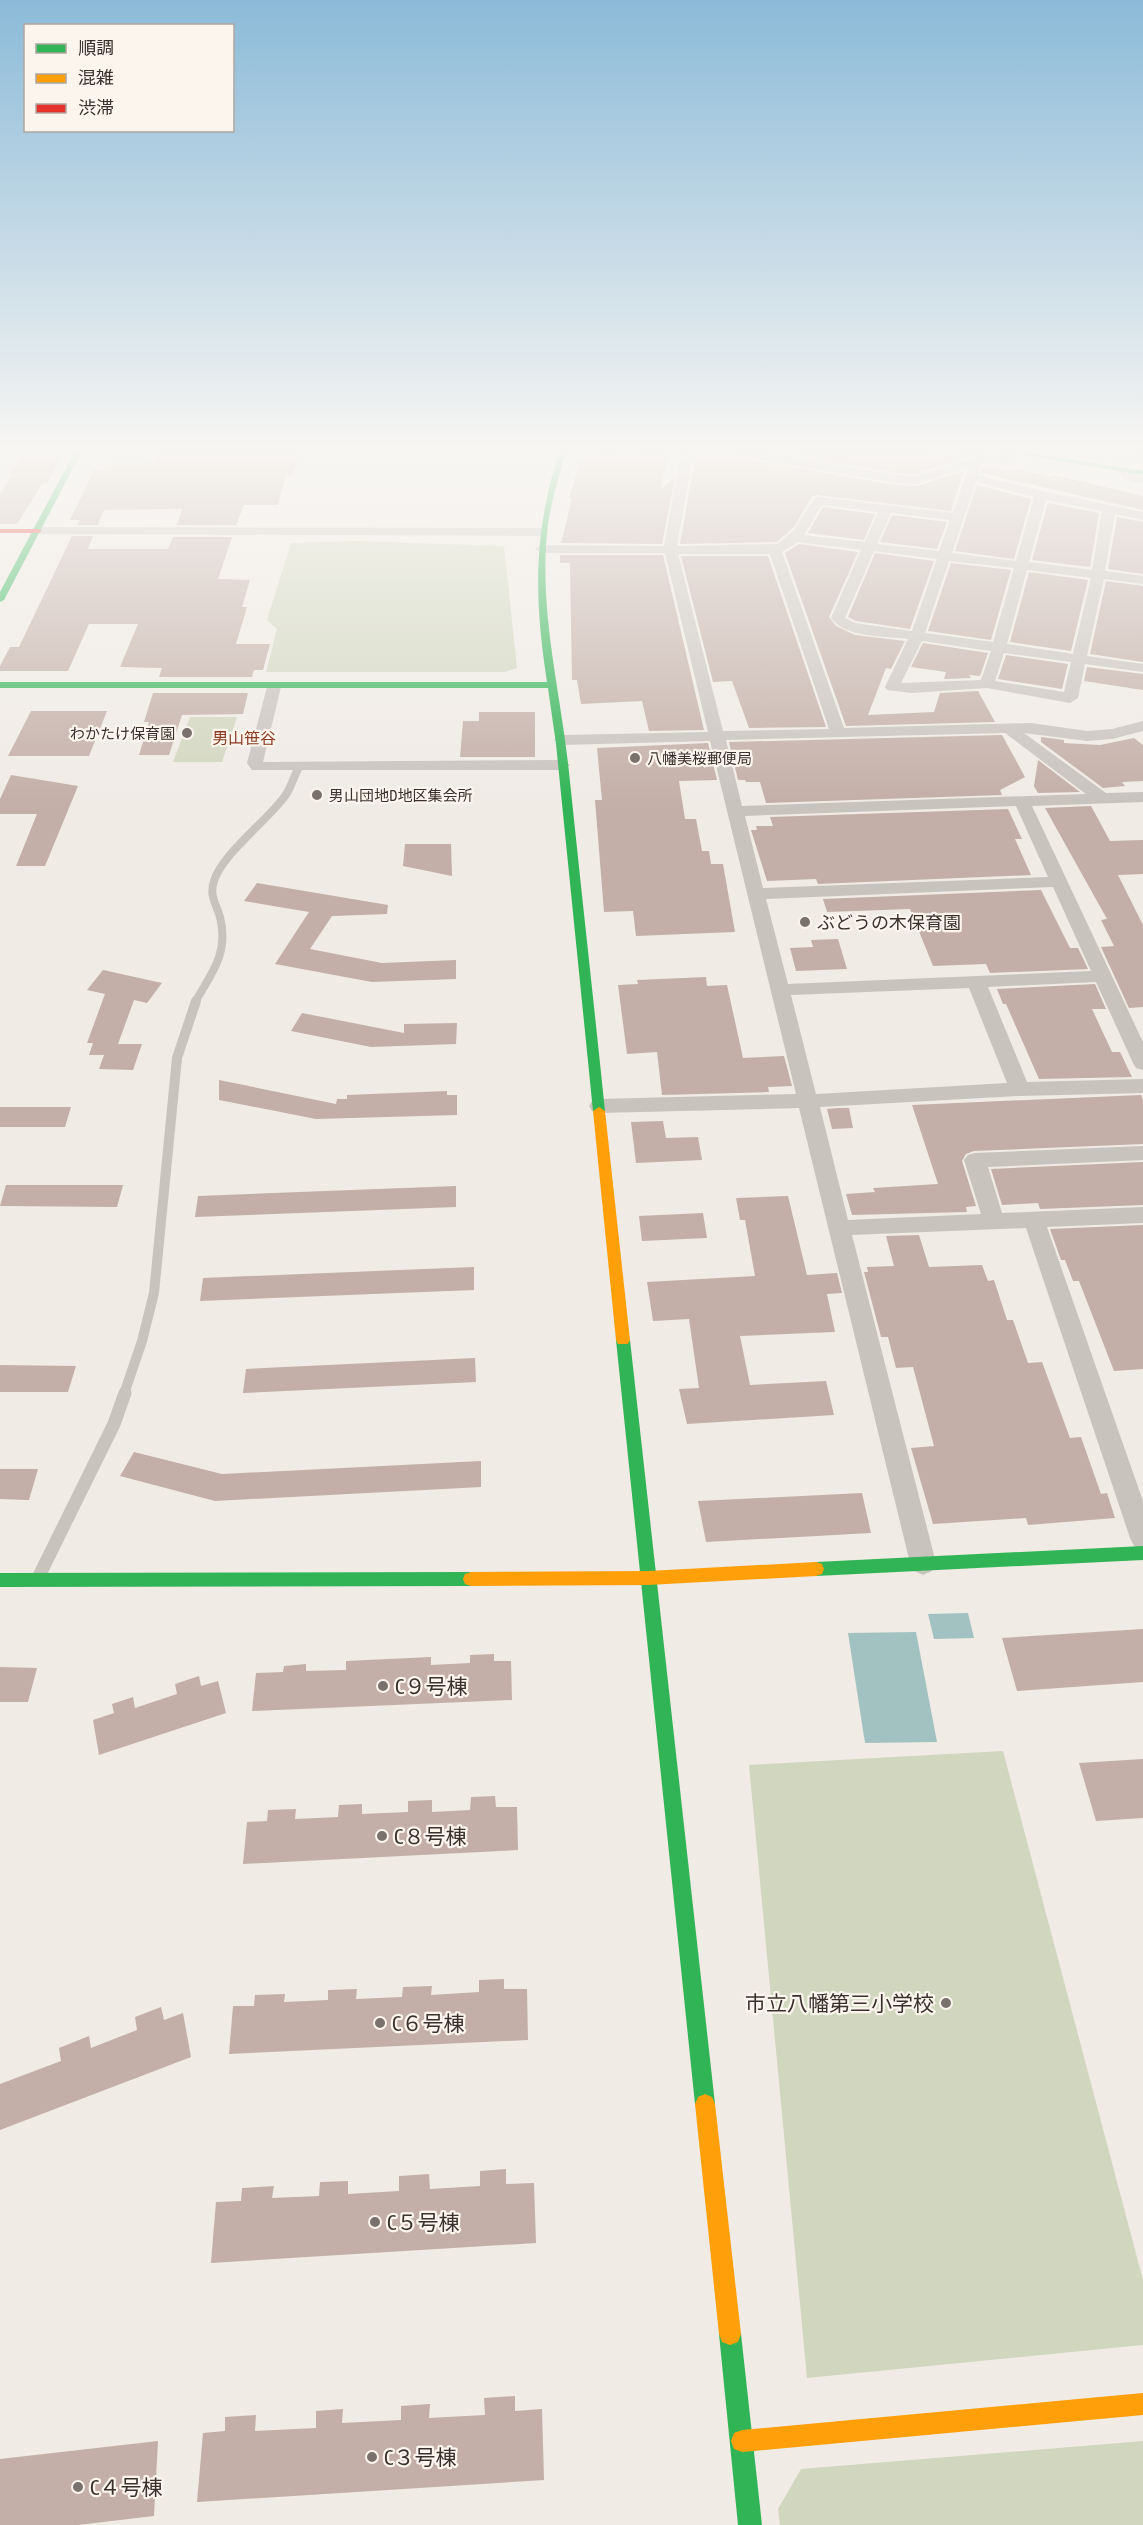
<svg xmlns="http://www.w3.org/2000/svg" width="1143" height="2525" font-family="'Asap Condensed','Noto Sans JP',sans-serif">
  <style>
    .green { fill: #d1d6bf }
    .water { fill: #a1c2c1 }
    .building { fill: #c3afa7 }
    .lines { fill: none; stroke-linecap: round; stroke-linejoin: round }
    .lane-far2 { stroke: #c9c3be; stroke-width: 8 }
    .lane-far1 { stroke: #c9c3be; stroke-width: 10 }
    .lane { stroke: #c9c3be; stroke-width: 13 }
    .street { fill: #c9c3be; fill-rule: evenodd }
    .fast { fill: #30b455; fill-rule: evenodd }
    .slow { fill: #ff9f0a; fill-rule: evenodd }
    .jam { fill: #e5322d; fill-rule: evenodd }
    .street-bridge { stroke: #c9c3be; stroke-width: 14 }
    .poi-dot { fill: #7a716c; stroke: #fbf5ee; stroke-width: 2 }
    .labels { text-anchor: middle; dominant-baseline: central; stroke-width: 4.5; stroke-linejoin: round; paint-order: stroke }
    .far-poi-label { font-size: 15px; fill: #3b302b; stroke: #fbf5ee; text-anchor: start }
    .far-neighbourhood-label { font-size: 16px; fill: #8c3b22; stroke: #fbf5ee }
    .poi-label { font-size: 18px; fill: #3b302b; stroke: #fbf5ee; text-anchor: start }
    .near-poi-label { font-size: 21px; fill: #3b302b; stroke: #fbf5ee; text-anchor: start }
  </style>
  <rect width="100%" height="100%" fill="#f0ebe5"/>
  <g class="green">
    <polygon points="1063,449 1143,449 1143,464 1140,463"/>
    <polygon points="357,541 504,546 517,668 504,672 266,672 277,629 267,620 291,543"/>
    <polygon points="190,717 237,717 222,762 173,762"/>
    <polygon points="1003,1751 1143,2280 1143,2345 807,2378 749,1765"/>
    <polygon points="1143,2441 1143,2525 780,2525 778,2509 801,2469"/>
  </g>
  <g class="water">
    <polygon points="968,1613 974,1638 934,1639 928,1614"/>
    <polygon points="916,1632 937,1742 865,1743 848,1633"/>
  </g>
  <g class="building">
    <polygon points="159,449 300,449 293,475 286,475 278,505 244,505 236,525 177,525 182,509 104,510 98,525 77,525 80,520 70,520 94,470 102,470 105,464 154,463"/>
    <polygon points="640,449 669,449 661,489 675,477 662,544 561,543 572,499 569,497 581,460 596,461 599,452 639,454"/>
    <polygon points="794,449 925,449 923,452 956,457 952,462 915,474 896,473 793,455"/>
    <polygon points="701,452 896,485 917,486 964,471 951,511 817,495 812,497 793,528 777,542 680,544 695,458"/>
    <polygon points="24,453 64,453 47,483 43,483 17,524 0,524 0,494 13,474 9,474"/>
    <polygon points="983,467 1020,470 1052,477 1054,475 1143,496 1143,510 981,473"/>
    <polygon points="977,485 1031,499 1014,559 955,551"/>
    <polygon points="1048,503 1099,513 1090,567 1032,560"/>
    <polygon points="823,507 875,514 864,540 808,533"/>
    <polygon points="892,515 947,522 937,549 880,542"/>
    <polygon points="1117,517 1143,522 1143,574 1108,569"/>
    <polygon points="72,536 93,536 88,549 168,549 173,537 232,537 218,579 250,580 242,607 247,607 236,644 270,644 263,670 254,670 252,677 159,677 162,668 120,667 138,624 89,624 68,671 0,671 0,666 10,647 19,647"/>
    <polygon points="799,544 858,552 829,617 836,626 855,635 905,641 891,669 886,668 868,715 934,712 940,693 978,691 995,722 846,726 785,553"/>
    <polygon points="875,553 934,561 910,629 856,621 848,617"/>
    <polygon points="560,555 663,555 704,730 649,731 642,701 581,704 577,680 572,680 570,563 560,563"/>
    <polygon points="681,556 768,556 826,727 749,728 732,681 713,682"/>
    <polygon points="951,563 1011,570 991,640 928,631"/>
    <polygon points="1029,572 1088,580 1071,651 1010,642"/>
    <polygon points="1106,581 1143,586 1143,662 1090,654"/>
    <polygon points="923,643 988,653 980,676 969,675 971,678 944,679 946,672 911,667"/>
    <polygon points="1006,655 1068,664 1062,689 998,679"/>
    <polygon points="1087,667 1143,674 1143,690 1084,681"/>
    <polygon points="153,693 248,693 243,714 182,715 169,755 139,755 149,722 144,722"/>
    <polygon points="31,711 107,711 89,756 8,756"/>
    <polygon points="479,712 535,712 535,757 460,757 463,721 479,721"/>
    <polygon points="1002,735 1025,777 1000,790 1002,795 766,803 760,782 746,782 745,780 738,780 729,742"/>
    <polygon points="1041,737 1064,740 1064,743 1100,745 1134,738 1143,745 1143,781 1122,782 1125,786 1103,788 1041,742"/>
    <polygon points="708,743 717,780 679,781 685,819 696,819 702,851 709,851 711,864 723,864 735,932 636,936 633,911 604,912 595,800 602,800 597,748"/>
    <polygon points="1038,760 1080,792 1038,793 1034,786"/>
    <polygon points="11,775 78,786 45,866 16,866 37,814 0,814 0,799"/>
    <polygon points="1091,806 1110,841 1143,840 1143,874 1118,875 1143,925 1143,1007 1129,1008 1101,947 1114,946 1101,920 1107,919 1045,808"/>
    <polygon points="1008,809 1022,839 1015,839 1031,875 818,884 816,879 767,881 751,830 757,830 756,826 773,826 770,817"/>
    <polygon points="405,844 451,844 452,876 403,866"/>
    <polygon points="257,883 388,905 387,914 332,916 310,949 382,963 456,960 456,979 372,982 275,964 309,912 244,901"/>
    <polygon points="1041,890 1070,948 1078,948 1088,969 990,973 986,964 933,966 910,909 827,912 823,899"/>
    <polygon points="838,939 847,969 796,971 790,948 813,947 811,940"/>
    <polygon points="103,970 162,983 147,1003 134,1000 118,1044 142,1044 133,1070 99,1069 104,1055 89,1055 93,1043 87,1043 105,994 87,990"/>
    <polygon points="706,977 707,986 727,985 743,1058 784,1056 792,1086 768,1087 769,1092 662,1095 657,1052 627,1054 618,985 638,984 637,980"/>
    <polygon points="1095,984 1106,1009 1092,1009 1112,1052 1120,1052 1132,1077 1039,1079 1006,1004 1003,1004 997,989"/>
    <polygon points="302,1013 404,1033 404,1024 457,1023 456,1044 371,1047 291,1031"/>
    <polygon points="219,1080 336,1104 337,1099 347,1099 347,1095 447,1091 447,1095 457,1095 457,1115 316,1119 219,1100"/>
    <polygon points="1141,1095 1143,1100 1143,1144 974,1151 966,1154 962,1161 976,1206 966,1207 967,1212 852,1215 846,1194 875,1192 873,1188 938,1184 912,1105"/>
    <polygon points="0,1107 71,1107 65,1127 0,1127"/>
    <polygon points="838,1108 849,1108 853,1128 832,1129 827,1109"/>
    <polygon points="663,1121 666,1138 698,1137 702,1160 636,1163 631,1122"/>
    <polygon points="1143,1162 1143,1205 1040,1209 1038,1203 1002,1205 991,1169"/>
    <polygon points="6,1185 123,1185 117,1207 0,1206"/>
    <polygon points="456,1186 456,1207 195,1217 198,1196"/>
    <polygon points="788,1196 807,1275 837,1273 842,1293 827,1294 835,1332 740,1336 750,1385 826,1381 834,1415 687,1424 679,1389 699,1388 689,1319 653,1321 647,1282 755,1276 745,1220 740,1220 736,1198"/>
    <polygon points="703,1213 707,1238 642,1241 639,1216"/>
    <polygon points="1143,1225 1143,1369 1114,1371 1079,1281 1073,1281 1065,1260 1061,1260 1050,1229"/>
    <polygon points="919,1235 929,1267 982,1265 988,1281 994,1280 1007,1320 1013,1320 1028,1363 1042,1362 1070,1438 1081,1437 1101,1494 1107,1493 1115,1518 1028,1525 1026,1518 933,1524 911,1448 934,1446 913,1367 896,1368 888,1337 881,1337 864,1272 868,1272 867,1267 894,1266 886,1236"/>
    <polygon points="474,1267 474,1290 200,1301 203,1278"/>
    <polygon points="475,1358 476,1382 243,1393 246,1369"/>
    <polygon points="0,1365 76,1366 68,1392 0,1392"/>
    <polygon points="134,1452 222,1474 481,1461 481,1487 215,1501 120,1476"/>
    <polygon points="0,1469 38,1469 29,1500 0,1499"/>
    <polygon points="862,1493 871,1533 706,1542 698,1501"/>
    <polygon points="1143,1629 1143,1682 1017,1691 1002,1638"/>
    <polygon points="494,1654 494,1661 511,1661 512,1700 252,1711 256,1673 283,1672 284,1666 306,1664 306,1671 346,1670 346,1661 431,1657 431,1665 470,1663 470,1655"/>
    <polygon points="0,1667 37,1668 28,1702 0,1702"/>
    <polygon points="199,1676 201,1686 218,1681 226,1713 99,1755 93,1720 114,1713 112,1704 133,1697 135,1708 177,1694 175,1684"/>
    <polygon points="1143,1759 1143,1818 1096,1821 1079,1763"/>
    <polygon points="495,1796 496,1807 517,1807 518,1850 243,1864 247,1822 267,1821 268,1810 296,1809 295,1819 338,1817 339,1805 362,1804 362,1814 408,1812 408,1801 432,1800 432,1812 470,1810 471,1797"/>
    <polygon points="504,1979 504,1989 527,1989 528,2040 229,2054 233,2006 254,2006 255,1995 285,1994 284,2002 328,2000 328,1990 357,1989 356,1999 402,1997 403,1987 432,1986 431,1995 479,1992 479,1980"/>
    <polygon points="161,2007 164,2020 183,2013 191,2057 0,2130 0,2084 61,2061 59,2048 89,2036 91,2048 137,2030 135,2017"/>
    <polygon points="506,2169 506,2184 534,2183 536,2243 211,2263 216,2202 241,2201 242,2188 274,2186 272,2198 319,2196 320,2182 348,2181 348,2194 399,2191 399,2176 429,2174 430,2189 480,2186 480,2171"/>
    <polygon points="515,2396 515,2411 542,2409 544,2480 197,2502 203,2433 225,2431 225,2417 256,2415 255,2431 316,2428 316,2411 343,2409 342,2423 401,2420 401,2406 430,2404 429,2418 485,2415 484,2398"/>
    <polygon points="158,2441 154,2516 78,2525 0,2525 0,2459"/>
  </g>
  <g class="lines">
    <path class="lane-far2" d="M195 1002C212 973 229 953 220 917 216 903 209 896 214 881 222 854 268 820 285 796 291 788 294 776 299 767"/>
    <polyline class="lane-far1" points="124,1394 142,1341 154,1293 177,1058 196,1001"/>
    <polyline class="lane" points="39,1576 114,1424 125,1393"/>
    <g class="street">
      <path d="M682 449H694L677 546 778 544 795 529 814 498 818 497 953 513 968 468 916 484 896 483 724 453 718 449H747L896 475 915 476 972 459 931 449H960L997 456 1003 453 1009 457 1003 463 983 461 978 475 1042 491 1143 512V520L1115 514 1105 571 1143 576V584L1104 579 1087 656 1143 664V672L1085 664 1078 698 1070 703 987 688 912 693 887 690 885 687 908 639C885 636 845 638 831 618L861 550 798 542 782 552 844 728 1031 723 1087 731 1112 729 1143 721V731L1112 739 1087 741 1024 733 1106 793 1143 792V802L1032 806 1143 1042V1070L1136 1068 1133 1063 1096 982 988 987 1027 1082 1143 1079V1093L1020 1096 820 1107 848 1220 981 1214 964 1160 968 1155 975 1153 1143 1146V1160L988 1167 1002 1213 1143 1207V1223L1047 1227 1143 1501V1549L1134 1546 1130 1538 1026 1228 852 1235 936 1563 932 1571 923 1575 914 1571 910 1563 799 1108 599 1113 592 1111 589 1106 592 1101 599 1099 796 1094 710 741 562 745 554 740 562 735 708 732 665 553H542L535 549 542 545 664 546ZM976 482 1034 497 1016 561 952 553ZM1046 500 1102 511 1092 570 1029 562ZM822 505 878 512 865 542 804 535ZM891 513 950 520 939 551 877 544ZM874 551 937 559 912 631 855 623 845 618ZM678 554H770L829 729 723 731ZM949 561 1014 568 993 642 925 633ZM1027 570 1091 578 1073 654 1007 644ZM922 641 991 651 981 680 901 683ZM1004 653 1071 662 1064 692 995 681ZM1005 733 1086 794 742 806 726 740ZM1016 806 1048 877 763 888 745 816ZM1053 887 1091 971 788 984 766 899ZM969 988 1007 1083 816 1094 791 995Z"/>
      <polygon points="1124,466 1128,467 1132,474 1143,476 1143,484 1123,479 1118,470"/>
      <polygon points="38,527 542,528 548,532 542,536 33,534 32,531 33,528"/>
      <polygon points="274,683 281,687 263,762 562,760 570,765 562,770 252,770 247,763 267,687"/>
    </g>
    <g class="fast">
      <polygon points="76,449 83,449 4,600 0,602 0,592"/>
      <path d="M560 449H567C559 474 552 498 548 524 538 605 559 684 568 763 580 879 593 995 605 1111L599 1115 593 1111 556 744 548 688H0V682H547C534 596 533 533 560 449Z"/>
      <polygon points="988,449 1007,449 1143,471 1143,475"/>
      <polygon points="623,1335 628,1336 630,1340 715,2104 712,2111 705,2114 698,2111 695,2104 616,1340 618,1336"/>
      <polygon points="1143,1546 1143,1560 816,1576 810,1574 808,1569 810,1564 816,1562"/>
      <polygon points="471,1572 477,1574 479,1579 477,1584 471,1586 0,1587 0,1573"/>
      <polygon points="730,2323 738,2326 741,2334 762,2525 738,2525 719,2334 722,2326"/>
    </g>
    <g class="slow">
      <polygon points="599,1107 605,1111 630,1340 628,1344 618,1344 616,1340 593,1111"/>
      <polygon points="816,1562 822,1564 824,1569 822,1574 816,1576 648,1585 471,1586 465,1584 463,1579 465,1574 471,1572 648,1571"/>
      <polygon points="705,2094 712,2097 715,2104 741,2334 738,2342 730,2345 722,2342 719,2334 695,2104 698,2097"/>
      <polygon points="1143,2393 1143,2415 742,2452 734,2449 731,2441 734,2433 742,2430"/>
    </g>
    <polygon class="jam" points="0,529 38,529 42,531 38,533 0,533"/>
    <polyline class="street-bridge" points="1003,457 1010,449"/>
  </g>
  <linearGradient id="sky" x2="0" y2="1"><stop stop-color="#8bbad8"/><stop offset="0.56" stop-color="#f8f6f3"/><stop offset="1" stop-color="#f8f6f3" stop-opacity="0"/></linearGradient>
  <rect width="1143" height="803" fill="url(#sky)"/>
  <g class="poi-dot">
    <circle cx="187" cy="733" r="6"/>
    <circle cx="635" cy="758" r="6"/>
    <circle cx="317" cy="795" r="6"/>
    <circle cx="805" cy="922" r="6"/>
    <circle cx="383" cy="1686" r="6"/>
    <circle cx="382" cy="1836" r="6"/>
    <circle cx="946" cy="2003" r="6"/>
    <circle cx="380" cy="2023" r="6"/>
    <circle cx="375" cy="2222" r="6"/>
    <circle cx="372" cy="2457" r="6"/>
    <circle cx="78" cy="2487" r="6"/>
  </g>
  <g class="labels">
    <g class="far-poi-label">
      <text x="175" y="733" text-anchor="end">わかたけ保育園</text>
      <text x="647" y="758">八幡美桜郵便局</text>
      <text x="329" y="795">男山団地D地区集会所</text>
    </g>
    <g class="far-neighbourhood-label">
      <text x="244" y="738">男山笹谷</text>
    </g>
    <g class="poi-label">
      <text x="817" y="922">ぶどうの木保育園</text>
    </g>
    <g class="near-poi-label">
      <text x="395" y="1686">C９号棟</text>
      <text x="394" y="1836">C８号棟</text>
      <text x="934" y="2003" text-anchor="end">市立八幡第三小学校</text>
      <text x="392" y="2023">C６号棟</text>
      <text x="387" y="2222">C５号棟</text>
      <text x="384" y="2457">C３号棟</text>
      <text x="90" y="2487">C４号棟</text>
    </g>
  </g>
  <rect x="24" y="24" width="210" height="108" fill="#fbf5ee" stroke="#aea6a0" stroke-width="1.5"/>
  <rect x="36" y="44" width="30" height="9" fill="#30b455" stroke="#aea6a0" stroke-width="1.5"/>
  <text x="78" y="54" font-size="18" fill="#3b302b">順調</text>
  <rect x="36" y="74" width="30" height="9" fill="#ff9f0a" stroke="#aea6a0" stroke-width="1.5"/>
  <text x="78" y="84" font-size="18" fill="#3b302b">混雑</text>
  <rect x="36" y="104" width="30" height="9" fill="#e5322d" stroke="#aea6a0" stroke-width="1.5"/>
  <text x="78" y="114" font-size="18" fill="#3b302b">渋滞</text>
</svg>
